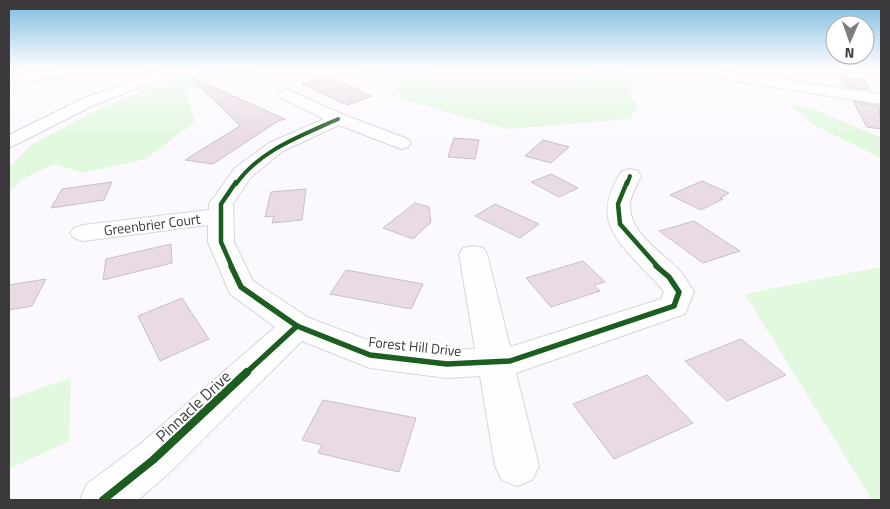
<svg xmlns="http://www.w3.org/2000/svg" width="890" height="509" font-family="'Titillium Web',sans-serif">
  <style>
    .green { fill: #e2f8df }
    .building { fill: #eadae4; stroke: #c5c2c5 }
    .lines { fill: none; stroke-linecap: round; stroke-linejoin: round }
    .minor-casing { stroke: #d7d5d9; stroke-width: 2 }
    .major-casing { stroke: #d7d5d9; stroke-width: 2 }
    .minor { fill: #fffeff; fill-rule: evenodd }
    .major { fill: #fffeff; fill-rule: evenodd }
    .cycleway-far3-casing { stroke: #fff; stroke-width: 6 }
    .cycleway-far2-casing { stroke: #fff; stroke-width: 8 }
    .cycleway-far1-casing { stroke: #fff; stroke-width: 9 }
    .cycleway-casing { stroke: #fff; stroke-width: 11 }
    .cycleway-far3 { stroke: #1b5e20; stroke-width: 4 }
    .cycleway-far2 { stroke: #1b5e20; stroke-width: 4.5 }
    .cycleway-far1 { stroke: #1b5e20; stroke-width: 5.5 }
    .cycleway { stroke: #1b5e20; stroke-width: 8 }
    .labels { text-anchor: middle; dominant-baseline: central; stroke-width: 4; stroke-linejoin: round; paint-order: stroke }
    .street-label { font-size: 14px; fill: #3b393c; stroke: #fff }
    .near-street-label { font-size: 16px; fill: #3b393c; stroke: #fff }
  </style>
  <rect width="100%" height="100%" fill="#fcf9fe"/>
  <g class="green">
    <polygon points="214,67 308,67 234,74 186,91 195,121 146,159 82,173 54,164 23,179 9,192 9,167 30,146 97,110 164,82"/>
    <polygon points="343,67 438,67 426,79 453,81 575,80 602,67 646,75 635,84 630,97 638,104 630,119 507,129 391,96 397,83"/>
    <polygon points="790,104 817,110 881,138 881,158 812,124"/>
    <polygon points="875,268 881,268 881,500 872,500 745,294"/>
    <polygon points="71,378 69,441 9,469 9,399"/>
  </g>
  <g class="building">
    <polygon points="191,77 285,119 278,121 213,164 185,160 240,126"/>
    <polygon points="329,77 372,96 347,105 302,84"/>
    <polygon points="840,77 864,80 870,90 845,87"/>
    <polygon points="853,101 879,106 881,129 867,127"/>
    <polygon points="454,138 479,140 475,159 448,157"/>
    <polygon points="543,140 569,147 551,163 525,156"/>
    <polygon points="551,174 578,188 559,197 531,182"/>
    <polygon points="702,181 729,193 720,198 723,199 701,210 670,195"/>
    <polygon points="112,182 104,200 51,208 62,189"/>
    <polygon points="306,189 302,220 272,223 274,216 265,217 271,192"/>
    <polygon points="415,203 429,207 431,222 413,239 383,228"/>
    <polygon points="495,204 539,224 520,238 475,216"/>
    <polygon points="694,221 740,251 703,263 659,231"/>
    <polygon points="171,244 172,263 103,280 106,259"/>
    <polygon points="583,261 605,282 594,285 600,291 551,307 526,278"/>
    <polygon points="346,270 423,284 411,309 330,294"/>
    <polygon points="46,279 32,306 9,310 9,285"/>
    <polygon points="182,298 209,339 160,361 138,316"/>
    <polygon points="741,339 786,375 727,401 685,361"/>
    <polygon points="647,375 693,423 614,459 573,404"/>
    <polygon points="323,400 416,418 399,472 318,453 322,445 302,440"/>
  </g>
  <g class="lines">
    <g class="minor-casing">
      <path id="minor" d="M286 89 344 115 408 139 411 143 408 147 401 149 339 125 283 151 251 177 233 204 234 242 253 281 309 318 373 342 447 350 475 349 459 254 463 248 473 246 483 248 487 254 510 347 661 299 664 292C658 283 651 277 643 269 611 235 593 215 622 171L630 169 638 171 641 176C637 185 630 196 630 206 630 233 661 252 678 269 685 276 689 284 694 292L685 314 516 373 539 466 532 480 517 486 502 480 495 466 480 376 447 378 370 368 302 341 168 474 138 500H80L87 484 138 446 275 327 230 294 208 242V225L83 241 74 238 70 233 74 228 83 225 209 210V204L235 168 269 143 324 119 280 97 278 94Z"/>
    </g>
    <g class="major-casing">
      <g id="major">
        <polygon points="101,67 157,67 150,71 9,82 9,74"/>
        <polygon points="168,67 187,67 185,70 94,105 9,148 9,135 82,99"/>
        <polygon points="665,67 695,67 881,94 881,104 672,71"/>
      </g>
    </g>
    <use href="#minor" class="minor"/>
    <use href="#major" class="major"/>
    <g class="cycleway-far3-casing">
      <g id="cycleway-far3">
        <path d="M236 184C260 150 301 136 338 119"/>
        <polyline points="627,184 630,176"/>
      </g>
    </g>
    <g class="cycleway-far2-casing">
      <g id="cycleway-far2">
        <polyline points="627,182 618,204 620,224 658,267"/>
        <polyline points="232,267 221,242 221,204 236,182"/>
      </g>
    </g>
    <g class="cycleway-far1-casing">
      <g id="cycleway-far1">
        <polyline points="231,266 241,287 297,326 370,355 447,364 510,361 674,306 679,292 669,277 656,266"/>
        <polyline points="246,373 297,326"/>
      </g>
    </g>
    <g class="cycleway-casing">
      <polyline id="cycleway" points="103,500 153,460 247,372"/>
    </g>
    <use href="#cycleway-far3" class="cycleway-far3"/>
    <use href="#cycleway-far2" class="cycleway-far2"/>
    <use href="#cycleway-far1" class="cycleway-far1"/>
    <use href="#cycleway" class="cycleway"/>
  </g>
  <linearGradient id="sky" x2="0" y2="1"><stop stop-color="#7abadf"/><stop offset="0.49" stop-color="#fefcff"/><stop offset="1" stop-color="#fefcff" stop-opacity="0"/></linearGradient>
  <rect width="890" height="138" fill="url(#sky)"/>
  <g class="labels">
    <g class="street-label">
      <text transform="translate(152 224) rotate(-7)">Greenbrier Court</text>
      <text transform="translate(415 346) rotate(6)">Forest Hill Drive</text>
    </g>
    <g class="near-street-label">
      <text transform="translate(193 406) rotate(-43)">Pinnacle Drive</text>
    </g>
  </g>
  <rect width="890" height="509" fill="none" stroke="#3b393c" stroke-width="20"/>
  <g transform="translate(850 40) rotate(182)"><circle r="24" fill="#ffffff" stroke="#b1b0b1"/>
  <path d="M0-4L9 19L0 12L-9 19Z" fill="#7f7c80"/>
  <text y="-8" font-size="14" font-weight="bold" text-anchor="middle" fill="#3b393c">N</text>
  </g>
</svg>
